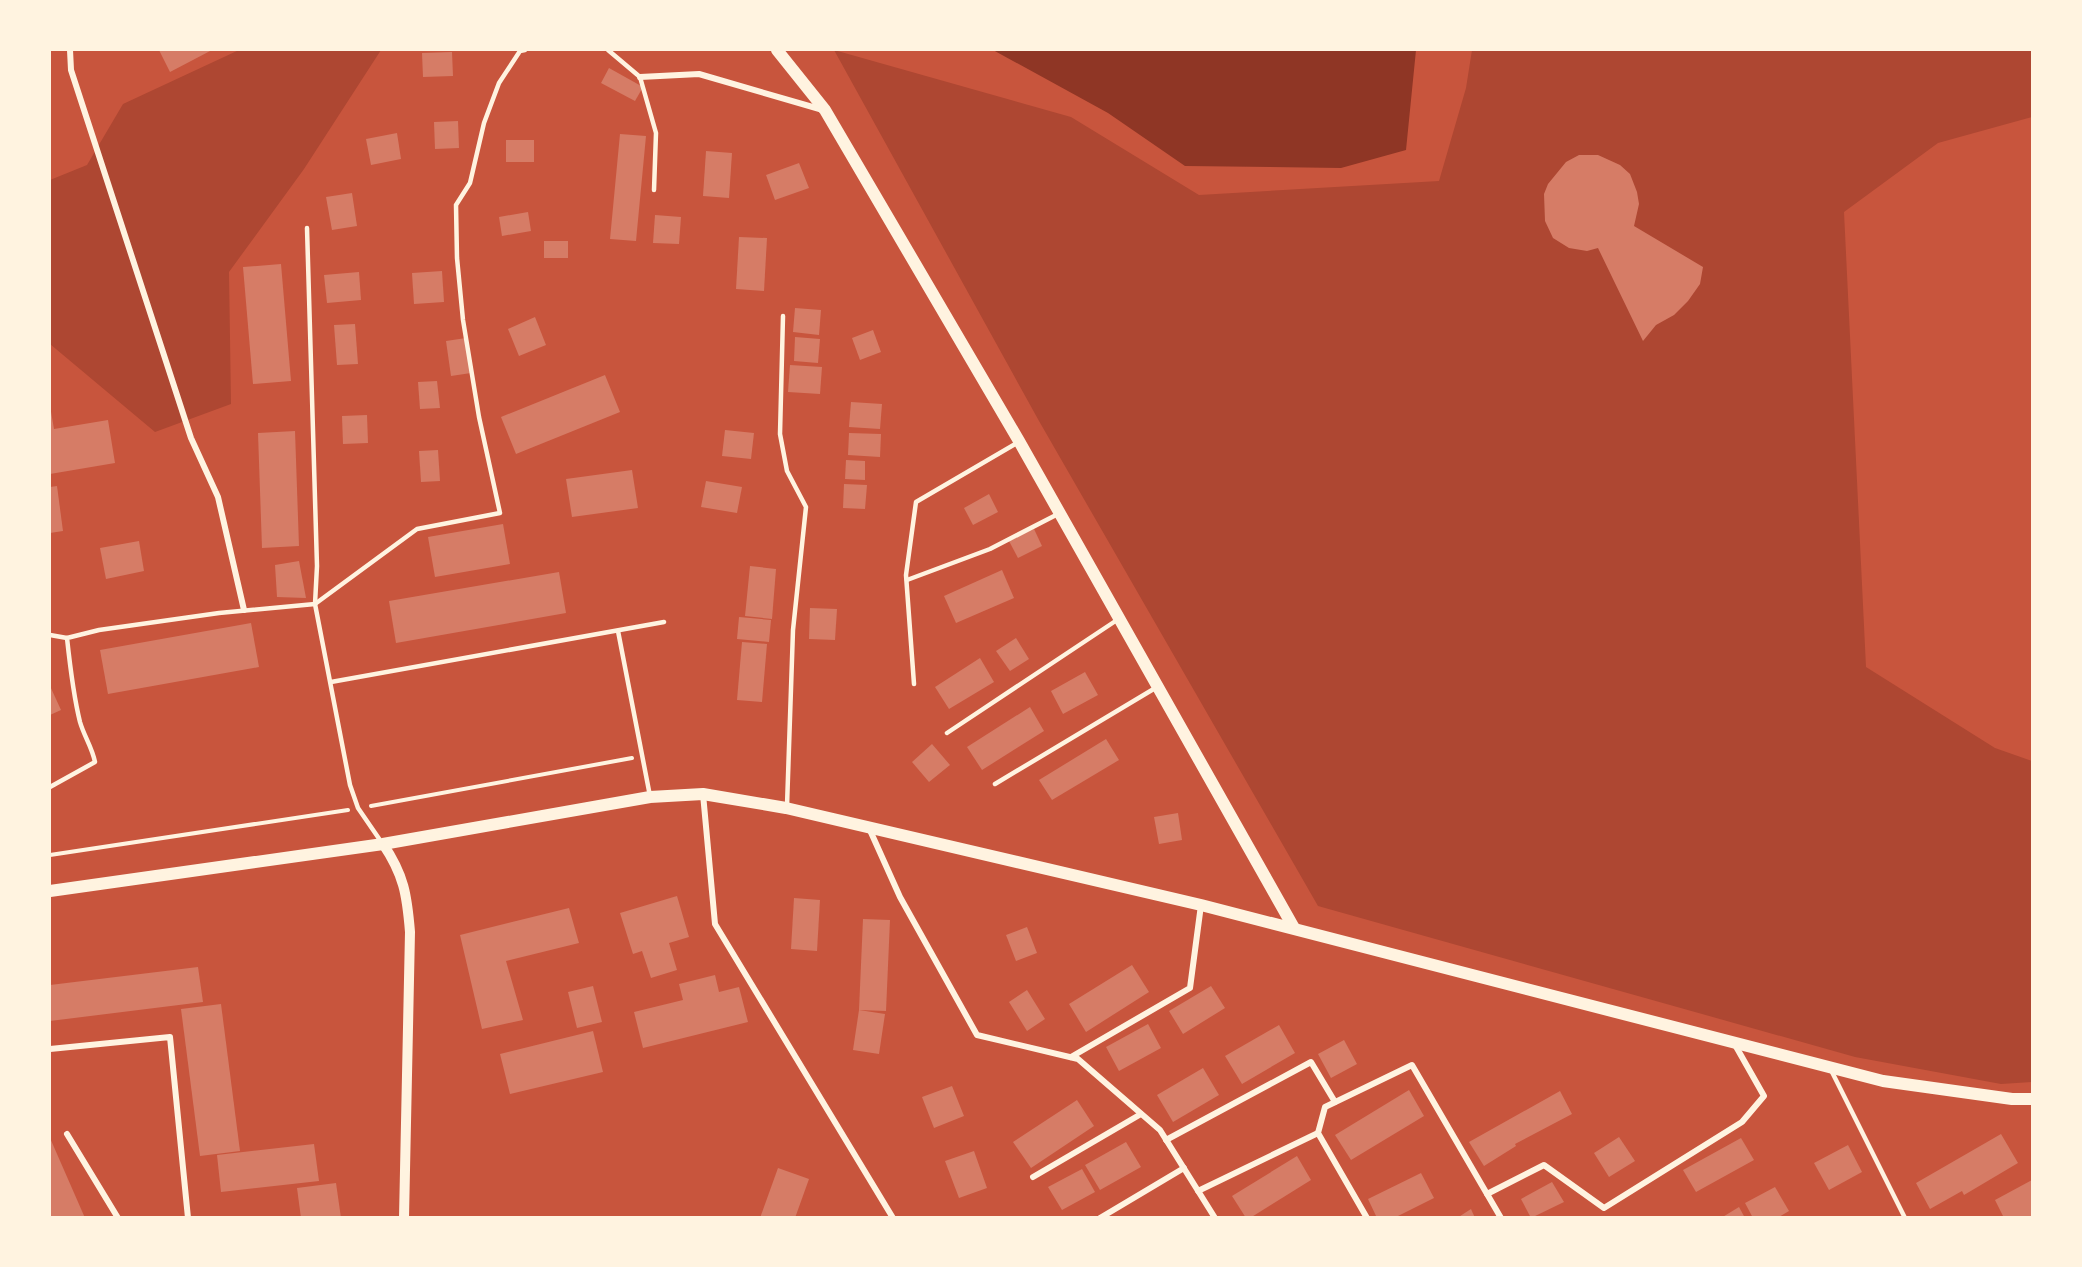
<svg xmlns="http://www.w3.org/2000/svg" width="2082" height="1267" font-family="Lato,sans-serif">
  <style>
    .green { fill: #ae4732 }
    .water { fill: #8f3625 }
    .building { fill: #d67c66 }
    .lines { fill: none; stroke-linecap: round; stroke-linejoin: round }
    .path { stroke: #fff3e0; stroke-width: 4 }
    .service { stroke: #fff3e0; stroke-width: 4.5 }
    .minor { stroke: #fff3e0; stroke-width: 6 }
    .tertiary { stroke: #fff3e0; stroke-width: 10 }
    .secondary { stroke: #fff3e0; stroke-width: 12 }
  </style>
  <rect width="100%" height="100%" fill="#c8553d"/>
  <g class="green">
    <polygon points="239,50 381,50 304,169 229,272 231,404 155,432 50,344 50,180 87,165 123,104"/>
    <polygon points="834,50 1071,117 1199,195 1439,181 1466,88 1472,50 2032,50 2032,117 1938,143 1844,212 1866,667 1995,748 2032,761 2032,1082 2001,1084 1855,1057 1318,906 1039,421"/>
  </g>
  <polygon class="water" points="993,50 1416,50 1406,150 1341,168 1185,166 1108,113"/>
  <g class="building">
    <polygon points="159,50 212,50 170,72"/>
    <polygon points="452,52 453,76 423,77 422,53"/>
    <polygon points="609,68 643,87 635,101 601,83"/>
    <polygon points="458,121 459,148 435,149 434,122"/>
    <polygon points="397,133 401,159 371,165 366,139"/>
    <polygon points="620,134 646,136 636,241 610,239"/>
    <rect x="506" y="140" width="28" height="22"/>
    <polygon points="706,151 732,153 729,198 703,196"/>
    <polygon points="1579,155 1598,155 1620,165 1630,174 1637,192 1639,204 1634,226 1703,267 1700,284 1688,301 1674,315 1656,325 1643,341 1598,248 1587,251 1569,248 1553,238 1545,221 1544,194 1548,184 1566,162"/>
    <polygon points="799,163 809,188 775,200 766,175"/>
    <polygon points="352,193 357,226 332,230 326,197"/>
    <polygon points="528,212 531,231 502,236 499,217"/>
    <polygon points="655,215 681,217 679,244 653,243"/>
    <polygon points="739,237 767,238 764,291 736,289"/>
    <rect x="544" y="241" width="24" height="17"/>
    <polygon points="281,264 291,381 253,384 243,267"/>
    <polygon points="442,271 444,302 414,304 412,273"/>
    <polygon points="359,272 361,300 327,303 324,275"/>
    <polygon points="795,308 821,310 819,335 793,332"/>
    <polygon points="535,317 546,345 519,356 508,329"/>
    <polygon points="355,324 358,364 337,365 334,325"/>
    <polygon points="873,330 881,352 860,360 852,338"/>
    <polygon points="795,337 820,339 818,363 794,361"/>
    <polygon points="466,338 471,373 451,376 446,341"/>
    <polygon points="790,365 822,367 820,394 788,392"/>
    <polygon points="605,375 620,412 516,454 501,417"/>
    <polygon points="437,381 440,408 420,409 418,382"/>
    <polygon points="851,402 882,404 880,429 849,427"/>
    <polygon points="50,406 54,429 108,420 115,463 50,474"/>
    <polygon points="367,415 368,443 343,444 342,416"/>
    <polygon points="725,430 754,433 751,459 722,456"/>
    <polygon points="295,431 299,546 262,548 258,433"/>
    <polygon points="849,433 881,434 880,457 848,455"/>
    <polygon points="438,450 440,481 421,482 419,451"/>
    <polygon points="846,460 865,461 865,480 845,479"/>
    <polygon points="632,470 638,508 572,517 566,479"/>
    <polygon points="706,481 742,487 737,513 701,507"/>
    <polygon points="844,484 867,485 865,509 843,508"/>
    <polygon points="57,486 63,531 50,533 50,487"/>
    <polygon points="989,494 998,512 973,525 964,508"/>
    <polygon points="503,524 510,564 435,577 428,537"/>
    <polygon points="1034,529 1042,546 1018,558 1009,541"/>
    <polygon points="139,541 144,571 106,579 100,548"/>
    <polygon points="299,561 306,598 277,597 275,565"/>
    <polygon points="750,566 776,569 772,619 745,616"/>
    <polygon points="1002,570 1014,598 956,623 944,596"/>
    <polygon points="559,572 566,613 396,643 389,601"/>
    <polygon points="810,608 837,609 835,640 809,639"/>
    <polygon points="739,617 771,620 769,642 737,639"/>
    <polygon points="251,623 259,667 108,694 100,650"/>
    <polygon points="1016,638 1029,659 1010,671 996,651"/>
    <polygon points="742,642 767,644 762,702 737,700"/>
    <polygon points="980,658 994,682 949,709 935,687"/>
    <polygon points="1085,672 1098,695 1063,714 1051,691"/>
    <polygon points="50,686 61,710 50,715"/>
    <polygon points="1030,707 1044,731 982,770 967,747"/>
    <polygon points="1106,739 1119,760 1052,800 1039,780"/>
    <polygon points="932,744 950,765 929,782 912,762"/>
    <polygon points="1178,813 1182,840 1159,844 1154,817"/>
    <polygon points="677,896 689,937 669,943 677,970 651,978 642,951 633,954 620,913"/>
    <polygon points="794,898 820,900 817,951 791,949"/>
    <polygon points="569,908 579,943 506,961 523,1020 482,1029 460,935"/>
    <polygon points="863,919 890,920 886,1011 859,1010"/>
    <polygon points="1027,927 1037,953 1016,961 1006,935"/>
    <polygon points="1132,965 1149,992 1086,1032 1069,1004"/>
    <polygon points="198,967 203,1002 50,1021 50,985"/>
    <polygon points="715,975 719,992 739,987 748,1022 643,1048 634,1012 683,1000 679,984"/>
    <polygon points="593,986 602,1022 577,1028 568,992"/>
    <polygon points="1211,986 1225,1008 1183,1034 1169,1011"/>
    <polygon points="1027,990 1045,1019 1027,1031 1009,1002"/>
    <polygon points="221,1004 240,1151 200,1156 181,1009"/>
    <polygon points="859,1010 885,1014 879,1054 853,1050"/>
    <polygon points="1148,1024 1161,1048 1119,1071 1106,1047"/>
    <polygon points="1279,1025 1295,1053 1242,1084 1225,1056"/>
    <polygon points="593,1031 603,1072 510,1094 500,1054"/>
    <polygon points="1344,1040 1357,1064 1331,1078 1318,1054"/>
    <polygon points="1203,1068 1219,1095 1173,1122 1157,1095"/>
    <polygon points="952,1086 964,1116 934,1128 922,1097"/>
    <polygon points="1409,1090 1424,1116 1351,1160 1335,1135"/>
    <polygon points="1560,1091 1572,1114 1515,1144 1516,1146 1484,1166 1469,1142"/>
    <polygon points="1077,1100 1094,1126 1031,1168 1013,1142"/>
    <polygon points="2001,1134 2018,1163 1964,1195 1962,1191 1930,1209 1916,1183"/>
    <polygon points="1619,1137 1635,1161 1609,1177 1594,1153"/>
    <polygon points="50,1138 85,1218 50,1218"/>
    <polygon points="1741,1138 1754,1160 1696,1192 1683,1170"/>
    <polygon points="1126,1142 1141,1167 1100,1190 1085,1165"/>
    <polygon points="314,1144 319,1181 221,1192 217,1155"/>
    <polygon points="1848,1145 1862,1172 1829,1190 1814,1163"/>
    <polygon points="974,1151 987,1188 959,1198 945,1161"/>
    <polygon points="1297,1156 1311,1180 1250,1218 1246,1218 1232,1196"/>
    <polygon points="778,1168 809,1179 795,1218 760,1218"/>
    <polygon points="1082,1169 1095,1192 1062,1210 1048,1187"/>
    <polygon points="1421,1173 1434,1198 1394,1218 1377,1218 1368,1199"/>
    <polygon points="2032,1180 2032,1218 2004,1218 1995,1200"/>
    <polygon points="1552,1182 1564,1202 1531,1218 1521,1199"/>
    <polygon points="336,1183 341,1218 301,1218 297,1188"/>
    <polygon points="1775,1187 1789,1211 1777,1218 1753,1218 1745,1203"/>
    <polygon points="1739,1207 1745,1218 1721,1218"/>
    <polygon points="1471,1209 1475,1218 1457,1218"/>
  </g>
  <g class="lines">
    <g class="path">
      <polyline points="371,806 632,758"/>
      <polyline points="50,855 348,810"/>
    </g>
    <g class="service">
      <polyline points="608,50 640,77 656,133 654,190"/>
      <polyline points="307,228 317,566 315,604 350,785 358,808 382,843"/>
      <polyline points="783,316 780,434 787,471 806,507 793,630 787,806"/>
      <polyline points="907,580 990,549 1058,514"/>
      <polyline points="618,631 650,796"/>
      <polyline points="50,635 67,638"/>
      <polyline points="331,682 664,622"/>
      <polyline points="914,684 906,575 916,502 1017,443"/>
      <polyline points="947,733 1117,620"/>
      <polyline points="995,784 1157,687"/>
      <path d="M50 787 95 762C92 747 84 736 80 722 73 694 70 666 67 638L99 630 219 613 315 604 417 529 500 513 479 417 463 320 457 258 456 205 470 183 484 123 499 83 520 51 525 50"/>
      <polyline points="1831,1070 1905,1218"/>
    </g>
    <g class="minor">
      <polyline points="70,50 71,70 191,438 218,497 244,610"/>
      <polyline points="640,77 699,74 823,110"/>
      <polyline points="703,794 715,924 893,1218"/>
      <polyline points="869,828 900,897 977,1035 1078,1059 1160,1130 1215,1218"/>
      <polyline points="50,1049 170,1037 188,1218"/>
      <polyline points="1071,1057 1190,988 1201,905"/>
      <polyline points="67,1134 118,1218"/>
      <polyline points="1166,1140 1311,1062 1335,1102"/>
      <polyline points="1033,1177 1141,1114"/>
      <polyline points="1198,1191 1318,1133"/>
      <polyline points="1487,1194 1544,1165 1604,1208 1742,1122 1764,1096 1734,1043"/>
      <polyline points="1100,1218 1184,1168"/>
      <polyline points="1367,1218 1318,1133 1325,1107 1412,1065 1501,1218"/>
    </g>
    <path class="tertiary" d="M383 844C404 875 407 895 410 932L404 1218"/>
    <g class="secondary">
      <polyline points="777,50 825,110 1019,441 1294,928"/>
      <polyline points="50,891 383,844 650,797 703,794 786,808 1201,905 1883,1081 2012,1099 2032,1099"/>
    </g>
  </g>
  <rect width="2082" height="1267" fill="none" stroke="#fff3e0" stroke-width="102"/>
</svg>
